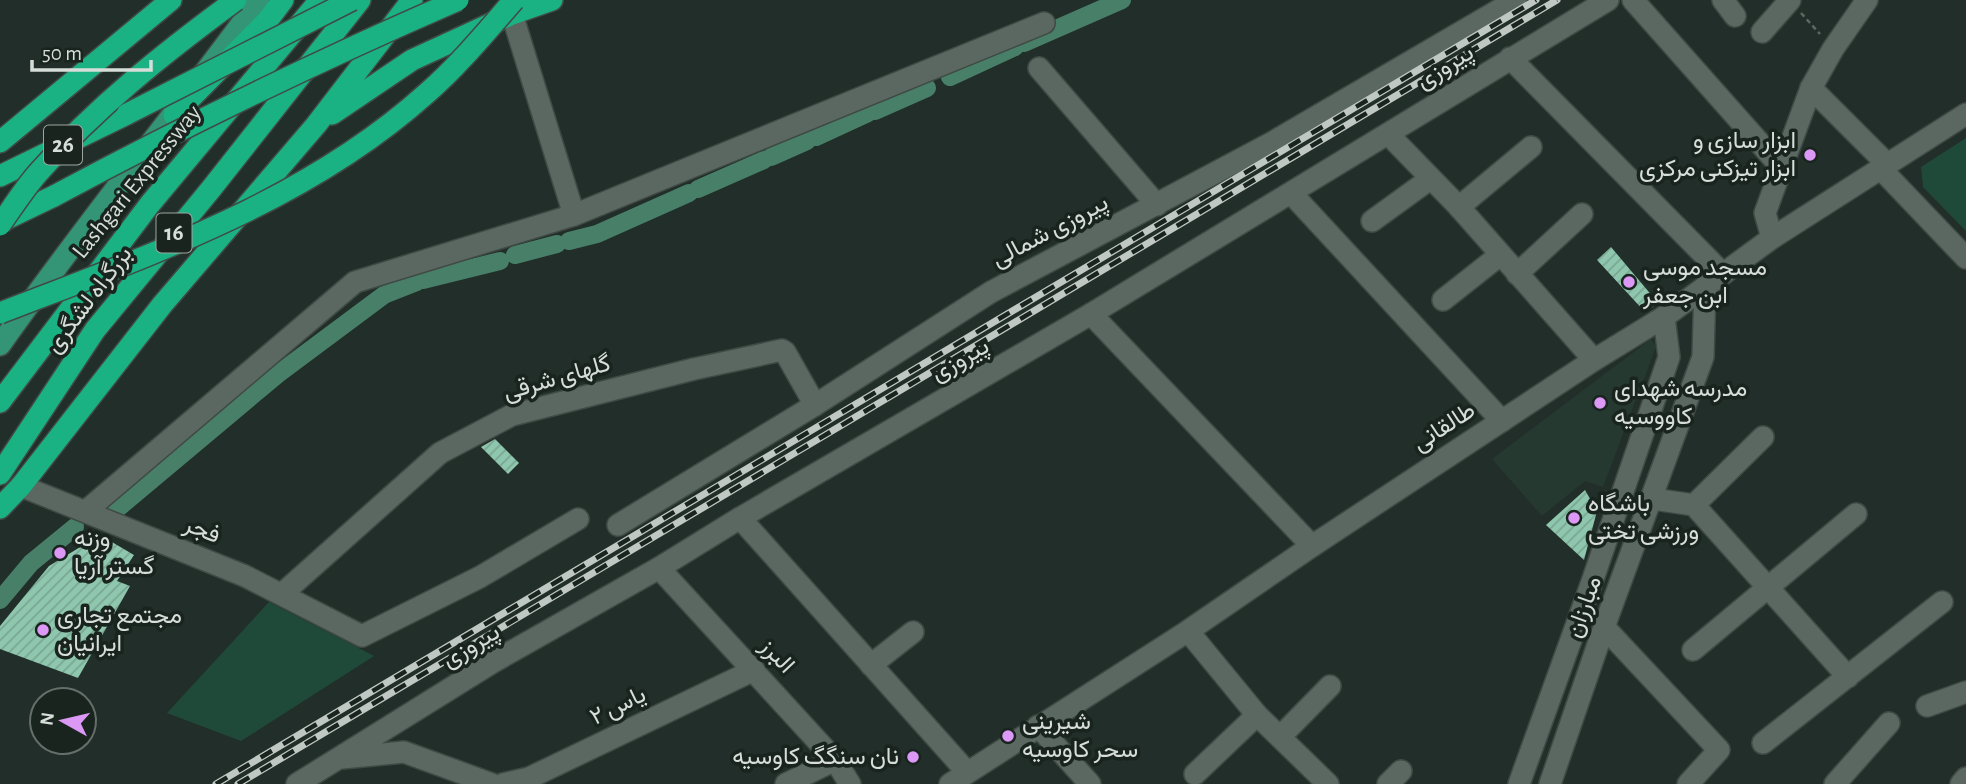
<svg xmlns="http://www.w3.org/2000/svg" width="1966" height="784" font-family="'Alegreya Sans',Vazirmatn,sans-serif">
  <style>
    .built { fill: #263931 }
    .green { fill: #1f4a39 }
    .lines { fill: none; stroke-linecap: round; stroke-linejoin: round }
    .canal { stroke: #487f68; stroke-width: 18 }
    .building { fill: url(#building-hatch) }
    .minor-casing { stroke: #404a45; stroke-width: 24 }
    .major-casing { stroke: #404a45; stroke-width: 24 }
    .highway-casing { stroke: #404a45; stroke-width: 24 }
    .path { stroke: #5d6763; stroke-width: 2.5; stroke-dasharray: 5 3.5; stroke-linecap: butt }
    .minor { stroke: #5b6862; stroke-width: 21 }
    .major { stroke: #349476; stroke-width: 21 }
    .highway { stroke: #1ab183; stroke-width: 21 }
    .rail-casing { stroke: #c0c8c4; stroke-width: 7 }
    .rail { stroke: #19241f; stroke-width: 4.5; stroke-dasharray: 13; stroke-linecap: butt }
    .highway-bridge-casing { stroke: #404a45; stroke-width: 24; stroke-linecap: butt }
    .highway-bridge { stroke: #1ab183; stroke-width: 21 }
    .poi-dot { fill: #db99f5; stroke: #19241f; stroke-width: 2.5 }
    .labels { text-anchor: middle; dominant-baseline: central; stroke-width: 7; stroke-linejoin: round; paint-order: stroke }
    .shield { fill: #19241f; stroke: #9ea6a2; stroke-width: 2 }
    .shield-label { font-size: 23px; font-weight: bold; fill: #d7deda }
    .street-label { font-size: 24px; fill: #d7deda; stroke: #19241f }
    .poi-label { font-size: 24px; fill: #d7deda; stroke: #19241f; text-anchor: start }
  </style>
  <defs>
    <pattern id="building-hatch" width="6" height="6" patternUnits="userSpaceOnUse" patternTransform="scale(1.75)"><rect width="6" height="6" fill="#8ec7ae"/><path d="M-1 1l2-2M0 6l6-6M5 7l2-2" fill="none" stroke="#7aa693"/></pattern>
  </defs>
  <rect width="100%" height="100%" fill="#222e29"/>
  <polygon class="built" points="1651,339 1656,347 1603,487 1585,481 1542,516 1492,459"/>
  <g class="green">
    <polygon points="1966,138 1966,231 1923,187 1921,167"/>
    <polygon points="269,602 374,656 241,741 167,713"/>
  </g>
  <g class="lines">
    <g class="canal">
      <polyline points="1024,43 1122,0"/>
      <polyline points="950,77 1015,47"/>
      <polyline points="875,111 927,88"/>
      <polyline points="816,137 868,113"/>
      <polyline points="771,157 807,141"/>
      <polyline points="698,189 764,160"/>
      <polyline points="569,241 597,234 689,193"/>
      <polyline points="515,255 557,244"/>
      <polyline points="423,280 500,261"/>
      <polyline points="117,509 278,374 384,295 417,282"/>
      <polyline points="0,600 31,563 75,527"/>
    </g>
  </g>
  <g class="building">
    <polygon points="1611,247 1659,304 1644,311 1597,260"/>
    <polygon points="495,439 519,463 508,474 481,447"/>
    <polygon points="1585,490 1597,511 1584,560 1546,525"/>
    <polygon points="100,535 134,555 117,581 130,586 78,678 0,649 0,626 49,566"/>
  </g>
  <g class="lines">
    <g class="minor-casing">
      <g id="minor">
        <polyline points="1633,0 1781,167"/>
        <polyline points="1723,0 1735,16"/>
        <polyline points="512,14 574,215"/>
        <polyline points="1762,32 1790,0"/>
        <polyline points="1510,58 1723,274"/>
        <polyline points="1039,68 1157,205"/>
        <polyline points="1811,88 1888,165"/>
        <polyline points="1388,134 1459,207 1594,360"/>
        <polyline points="1881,169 1966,258"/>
        <polyline points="1291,193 1502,421"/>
        <polyline points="1459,207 1531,147"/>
        <polyline points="1372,221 1430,179"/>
        <polyline points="1772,238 1765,213 1811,88 1833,49 1867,0"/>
        <polyline points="1517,274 1582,214"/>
        <polyline points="1443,300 1500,255"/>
        <polyline points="1091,314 1312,546"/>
        <polyline points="21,486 245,576 362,636 480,577 578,519"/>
        <polyline points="1653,499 1694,505 1848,677"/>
        <polyline points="1694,505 1763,437"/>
        <polyline points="86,511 355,282 574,215 1044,23"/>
        <polyline points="740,518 967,772"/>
        <polyline points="618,525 815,405 991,292 1273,142 1516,0"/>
        <polyline points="659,568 835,760 850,784"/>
        <polyline points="282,594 440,453 512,415 694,369 782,350 785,352 815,405"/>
        <polyline points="1604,627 1719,750 1688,784"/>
        <polyline points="1188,631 1257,715 1328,784"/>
        <polyline points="1693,650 1856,514"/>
        <polyline points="871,665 913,632"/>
        <polyline points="1927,706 1966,692"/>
        <polyline points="1038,726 1090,784"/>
        <polyline points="1280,737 1330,686"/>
        <polyline points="1763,743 1942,602"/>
        <polyline points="342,758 404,752 492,784"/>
        <polyline points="1195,774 1257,715"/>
        <polyline points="297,784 493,662 659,568 740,518 1091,314 1608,0"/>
        <polyline points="503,784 529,778 754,670"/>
        <polyline points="786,784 835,760"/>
        <polyline points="950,784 1188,631 1312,546 1594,360 1664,317 1772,238 1966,114"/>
        <polyline points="1388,784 1401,771"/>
        <polyline points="1519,784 1593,579 1669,357 1664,317"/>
        <polyline points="1550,784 1604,627 1703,357 1705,286"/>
        <polyline points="1835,784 1889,723"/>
        <polyline points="1961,784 1966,778"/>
      </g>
    </g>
    <g class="major-casing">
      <path id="major" d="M0 345C83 227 174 116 259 0"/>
    </g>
    <g class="highway-casing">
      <g id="highway">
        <polyline points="332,114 412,60 512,14 552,0"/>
        <polyline points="174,115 268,20 283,0"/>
        <polyline points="0,142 171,0"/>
        <polyline points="0,176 127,114"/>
        <polyline points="0,222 54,196"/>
        <polyline points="0,402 150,204 320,0"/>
        <polyline points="0,474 95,330 211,189 360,0"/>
        <polyline points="0,508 21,486 162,305 316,125 412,0"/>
      </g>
    </g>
    <polyline class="path" points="1801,13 1820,34"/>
    <use href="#minor" class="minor"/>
    <use href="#major" class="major"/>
    <use href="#highway" class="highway"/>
    <g class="rail-casing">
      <g id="rail">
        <polyline points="216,784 1536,0"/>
        <polyline points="238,784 1557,0"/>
      </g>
    </g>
    <use href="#rail" class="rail"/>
    <g class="highway-bridge-casing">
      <g id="highway-bridge">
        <polyline points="127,114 352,0"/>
        <path d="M54 196C186 125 320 60 458 0"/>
        <path d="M0 225C12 208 24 189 38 173 96 107 165 52 236 0"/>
        <path d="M0 313C149 255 306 202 427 93 459 65 486 32 514 0"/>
      </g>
    </g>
    <use href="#highway-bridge" class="highway-bridge"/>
  </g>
  <g class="poi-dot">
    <circle cx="1810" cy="155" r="7"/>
    <circle cx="1629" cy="282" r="7"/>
    <circle cx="1600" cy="403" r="7"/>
    <circle cx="1574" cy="518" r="7"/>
    <circle cx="60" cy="553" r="7"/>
    <circle cx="43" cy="630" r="7"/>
    <circle cx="1008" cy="736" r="7"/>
    <circle cx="913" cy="757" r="7"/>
  </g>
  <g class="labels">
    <g class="shield">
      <rect x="44" y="125.5" width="38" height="39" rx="5"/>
      <rect x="156.5" y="213.5" width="35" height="39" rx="5"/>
    </g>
    <g class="shield-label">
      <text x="63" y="145">26</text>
      <text x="174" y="233">16</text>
    </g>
    <g class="street-label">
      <text transform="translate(1445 67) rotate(-32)">پیروزی</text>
      <text transform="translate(137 182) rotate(-51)">Lashgari Expressway</text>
      <text transform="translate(1050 231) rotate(-28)">پیروزی شمالی</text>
      <text transform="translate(89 300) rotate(-53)">بزرگراه لشگری</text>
      <text transform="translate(960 360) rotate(-30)">پیروزی</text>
      <text transform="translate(557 378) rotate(-16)">گلهای شرقی</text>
      <text transform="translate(1444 427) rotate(-33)">طالقانی</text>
      <text transform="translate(202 530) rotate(22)">فجر</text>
      <text transform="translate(1584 607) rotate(-70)">مبارزان</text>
      <text transform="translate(471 646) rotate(-31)">پیروزی</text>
      <text transform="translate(777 656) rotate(47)">البرز</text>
      <text transform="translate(618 706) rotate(-26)">یاس ۲</text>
    </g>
    <g class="poi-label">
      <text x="1796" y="141" text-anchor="end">ابزار سازی و<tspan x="1796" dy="28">ابزار تیزکنی مرکزی</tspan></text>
      <text x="1643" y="268">مسجد موسی<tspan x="1643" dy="28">ابن جعفر</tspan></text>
      <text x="1614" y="389">مدرسه شهدای<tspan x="1614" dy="28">کاووسیه</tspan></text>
      <text x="1588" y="504">باشگاه<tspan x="1588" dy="28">ورزشی تختی</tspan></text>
      <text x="74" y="539">وزنه<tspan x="74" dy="28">گستر آریا</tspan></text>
      <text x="57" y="616">مجتمع تجاری<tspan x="57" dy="28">ایرانیان</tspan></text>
      <text x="1022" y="722">شیرینی<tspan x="1022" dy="28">سحر کاوسیه</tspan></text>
      <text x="899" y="757" text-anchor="end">نان سنگگ کاوسیه</text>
    </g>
  </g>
  <g transform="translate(63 721) rotate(278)"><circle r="33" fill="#19241f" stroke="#656e6a" stroke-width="2"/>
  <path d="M0-5L12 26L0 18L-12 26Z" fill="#db99f5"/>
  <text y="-10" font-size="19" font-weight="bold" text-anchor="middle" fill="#d7deda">N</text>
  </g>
  <path d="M32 60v10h119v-10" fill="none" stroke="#d7deda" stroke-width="3.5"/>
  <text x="42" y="60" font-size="21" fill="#d7deda" stroke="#19241f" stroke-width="5" paint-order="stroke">50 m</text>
</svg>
